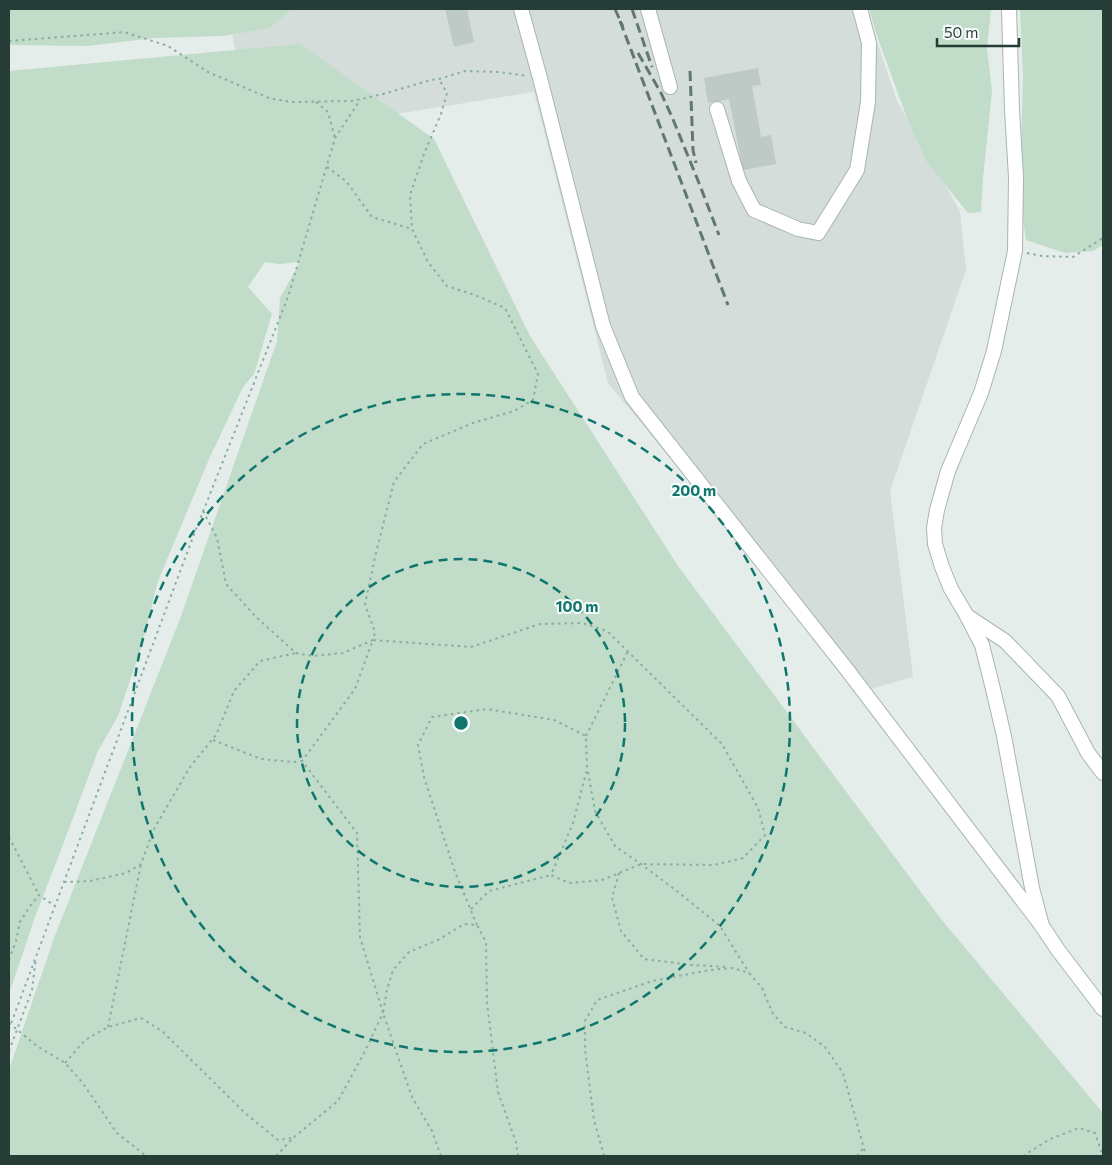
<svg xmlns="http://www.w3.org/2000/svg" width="1112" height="1165" font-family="Commissioner,sans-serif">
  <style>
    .built { fill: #d4ddd9 }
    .green { fill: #c1dcc8 }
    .building { fill: #becac6 }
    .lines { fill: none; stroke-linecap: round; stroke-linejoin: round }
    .minor-casing { stroke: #a8b5b1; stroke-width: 16 }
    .path { stroke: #89ada2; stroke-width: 2; stroke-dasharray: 2.5 4; stroke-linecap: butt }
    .minor { stroke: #fff; stroke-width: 14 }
    .rail { stroke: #617872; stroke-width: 3; stroke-dasharray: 10 5; stroke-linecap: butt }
    .ring { fill: none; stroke: #0f766e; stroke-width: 2.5; stroke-dasharray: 9 6 }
    .centre { fill: #0f766e; stroke: #f6faf8; stroke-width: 2.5 }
    .ring-label { font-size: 15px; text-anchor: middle; font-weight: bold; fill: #0f766e; stroke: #f6faf8; stroke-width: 4; stroke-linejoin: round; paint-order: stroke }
  </style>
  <rect width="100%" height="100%" fill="#e5edea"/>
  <polygon class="built" points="227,9 866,9 897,101 960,211 966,270 890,491 913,677 863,691 608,383 534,92 253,137"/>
  <g class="green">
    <polygon points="9,9 291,9 270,28 223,36 154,38 88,46 9,45"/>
    <polygon points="869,9 991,9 987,48 992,91 983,178 981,212 968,213 927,162 907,118 876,33"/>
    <polygon points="1020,9 1103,9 1103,245 1093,251 1065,253 1026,240 1021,204 1021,157 1023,74"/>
    <polygon points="300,44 434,139 530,336 678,566 941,919 1103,1113 1103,1156 9,1156 9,1070 54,938 180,619 277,341 280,298 300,262 279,264 265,262 248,287 272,314 254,374 243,387 209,459 158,581 142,645 118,716 98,751 61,850 35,917 9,994 9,71"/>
  </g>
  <g class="building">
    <polygon points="445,9 467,9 474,42 454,47"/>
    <polygon points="758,68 761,85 752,86 761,137 771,135 776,164 743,170 729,99 708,103 704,78"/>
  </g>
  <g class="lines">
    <g class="minor-casing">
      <g id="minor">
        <polyline points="521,9 540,78 603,326 632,397 848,671 1042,926"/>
        <polyline points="648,9 670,87"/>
        <polyline points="1009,9 1012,110 1016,177 1015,251 994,351 981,393 948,471 937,510 934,528 935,544 942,567 951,589 967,616 982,645 993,689 1004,736 1032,888 1042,926 1058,950 1103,1009"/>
        <polyline points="717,109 739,181 754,210 798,229 818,233 857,170 868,102 869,43 860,9"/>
        <polyline points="967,616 1005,641 1058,696 1088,753 1103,773"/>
      </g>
    </g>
    <g class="path">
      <polyline points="9,41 124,32 168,46 208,72 269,98 291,102 352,101 383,94 431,80 439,79 465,71 499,72 528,76"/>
      <polyline points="316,102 328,112 335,138"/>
      <polyline points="327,167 346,181 372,217 412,229"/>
      <polyline points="1027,253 1042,256 1073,257 1103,238"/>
      <polyline points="203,511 217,538 226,584 256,617 296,653 312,656 343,653 373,640 375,632 365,605 375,557 394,482 423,444 473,423 514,411 533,400 538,374 505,308 475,295 447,286 428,262 412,229 410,195 424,154 441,114 447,93 439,79"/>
      <polyline points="586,736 628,651"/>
      <polyline points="213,740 261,759 293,762 302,761"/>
      <polyline points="588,772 595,811 615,846 641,864 678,892 720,926 749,973"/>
      <polyline points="9,837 39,895"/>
      <polyline points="619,873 612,898 621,931 644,959 692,965 728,967"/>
      <polyline points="64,882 90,881 126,873 141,864 154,829 190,767 216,735 234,691 260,661 296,653"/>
      <polyline points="471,909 489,891 551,875"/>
      <polyline points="9,960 16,941 20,922 30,906 39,895 55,906"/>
      <polyline points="9,1023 37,1046 65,1063 82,1082 117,1133 146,1156"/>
      <polyline points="108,1027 141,864"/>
      <polyline points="9,1029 193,537 288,297 335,138 360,100"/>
      <polyline points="9,1051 32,990 36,958"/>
      <polyline points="65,1063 85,1040 108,1027 141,1018 163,1032 245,1113 278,1140 293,1138"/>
      <polyline points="276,1156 293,1138 338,1101 364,1053 383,1013 360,937 357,833 302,761 355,689 373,640 471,647 540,624 582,623 607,631 722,744 758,808 765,835 743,858 714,865 641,864 602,880 569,883 551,875 573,823 587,769 586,736 554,720 487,709 432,717 418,745 424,777 455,872 477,925"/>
      <polyline points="441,1156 432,1131 412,1097 383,1013 387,990 393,970 409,952 438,940 464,924 477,925 486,942 487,1003 498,1092 516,1142 518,1156"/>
      <polyline points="604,1156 594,1120 585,1049 585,1021 597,1000 652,981 710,970 733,968 749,973 762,988 773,1014 785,1027 806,1033 825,1047 843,1073 866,1156"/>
      <polyline points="857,1156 863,1148"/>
      <polyline points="1023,1156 1050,1139 1079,1128 1095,1133 1103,1156"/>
    </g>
    <use href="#minor" class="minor"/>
    <g class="rail">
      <polyline points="615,9 623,27"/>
      <polyline points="632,9 652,67"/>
      <polyline points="620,21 728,305"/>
      <polyline points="638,53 661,93 672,117 699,183 719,235"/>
      <polyline points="690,71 693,150 696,163"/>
    </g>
  </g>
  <g class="ring">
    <circle cx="461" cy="723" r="164"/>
    <circle cx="461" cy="723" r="329"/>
  </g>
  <circle cx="461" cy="723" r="8" class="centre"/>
  <g class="ring-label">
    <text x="694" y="496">200 m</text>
    <text x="577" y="612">100 m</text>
  </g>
  <rect width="1112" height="1165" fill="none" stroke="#263d37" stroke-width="20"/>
  <path d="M937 38v8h82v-8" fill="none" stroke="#263d37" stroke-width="2.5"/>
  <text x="944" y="38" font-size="15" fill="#263d37" stroke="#f6faf8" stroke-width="4" paint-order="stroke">50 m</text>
</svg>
